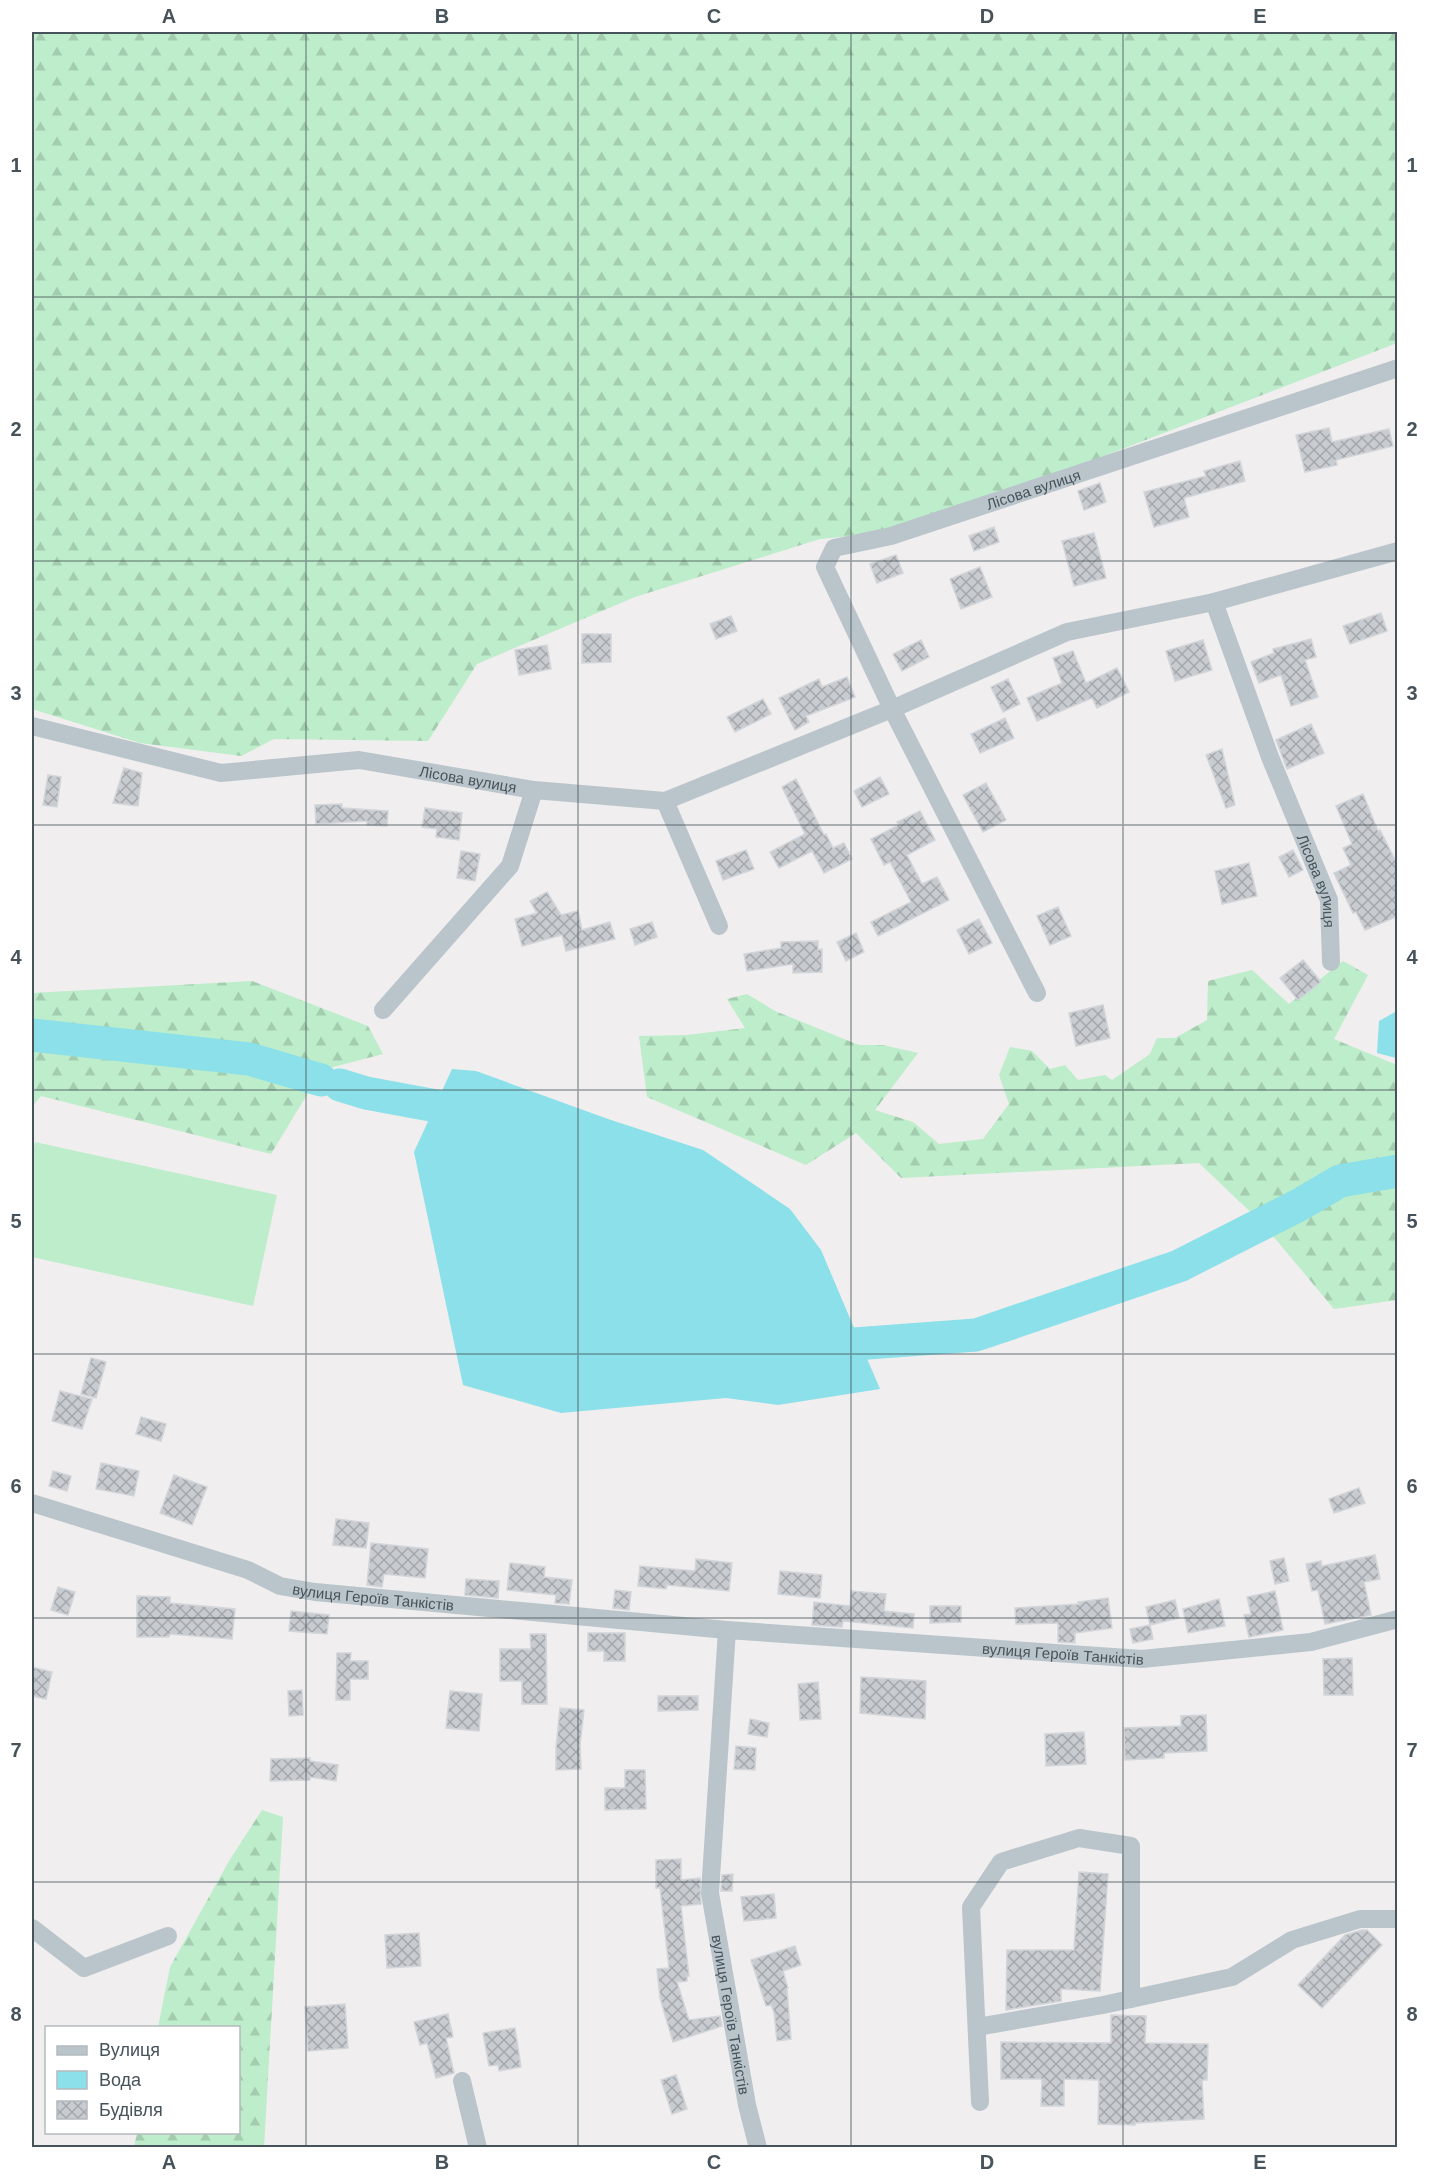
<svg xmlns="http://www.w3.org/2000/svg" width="1429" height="2179" font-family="Helvetica,sans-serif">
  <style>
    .forest { fill: url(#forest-firs) }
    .pitch { fill: #bdedca }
    .water { fill: #8be0e9 }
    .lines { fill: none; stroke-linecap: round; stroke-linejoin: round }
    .river { stroke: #8be0e9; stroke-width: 33 }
    .building { fill: url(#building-cross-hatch); stroke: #d2d5d9; stroke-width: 1.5 }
    .minor { stroke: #bac4cb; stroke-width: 18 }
    .grid { fill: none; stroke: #47535b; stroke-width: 1.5; stroke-opacity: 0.55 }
    .labels { text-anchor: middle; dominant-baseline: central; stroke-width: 5; stroke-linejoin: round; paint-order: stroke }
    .street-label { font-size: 15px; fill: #47535b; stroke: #fff }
    .neatline { fill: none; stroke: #47535b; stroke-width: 2 }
    .grid-label { font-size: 20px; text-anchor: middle; font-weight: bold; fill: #47535b }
  </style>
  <defs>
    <pattern id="forest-firs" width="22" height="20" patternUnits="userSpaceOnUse" patternTransform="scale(1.5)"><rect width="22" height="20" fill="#bdedca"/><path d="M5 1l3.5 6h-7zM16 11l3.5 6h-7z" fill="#a4cdb0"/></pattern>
    <pattern id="building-cross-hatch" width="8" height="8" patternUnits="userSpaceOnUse" patternTransform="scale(1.5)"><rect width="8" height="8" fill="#c8ccd1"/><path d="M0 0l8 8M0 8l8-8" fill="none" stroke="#a4a8ad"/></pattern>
  </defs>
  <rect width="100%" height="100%" fill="#f0eeee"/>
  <g class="forest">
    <polygon points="32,32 1397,32 1397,343 912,530 820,539 635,597 477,664 428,741 274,739 241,756 140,743 32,709"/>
    <polygon points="1343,961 1368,975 1334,1039 1397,1065 1397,1300 1334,1309 1262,1223 1199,1163 901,1178 856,1133 806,1165 647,1097 639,1036 687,1035 745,1028 727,999 747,994 775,1011 859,1045 883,1045 918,1053 875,1110 913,1122 939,1144 983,1139 1009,1104 999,1075 1010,1047 1032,1051 1050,1069 1065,1065 1078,1080 1105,1075 1112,1080 1150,1054 1157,1038 1175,1038 1207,1020 1208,981 1252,970 1289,1004"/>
    <polygon points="252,981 368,1026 383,1054 322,1070 271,1154 41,1096 32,1107 32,993"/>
    <polygon points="262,1810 283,1817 264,2147 134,2147 137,2133 238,2132 238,2028 158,2027 170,1967 229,1861"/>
  </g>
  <polygon class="pitch" points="35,1142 277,1195 253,1306 32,1257 32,1157"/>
  <g class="water">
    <polygon points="1397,1011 1398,1057 1396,1058 1377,1053 1379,1021"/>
    <polygon points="452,1069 476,1071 608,1119 703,1150 790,1209 821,1250 880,1389 778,1405 726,1398 561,1413 463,1385 414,1152"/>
  </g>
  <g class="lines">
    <g class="river">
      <polyline points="32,1035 249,1059 321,1080"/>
      <polyline points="340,1085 366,1093 447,1108 463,1137"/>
      <polyline points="817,1342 827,1346 976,1335 1179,1266 1299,1205 1340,1181 1398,1171"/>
    </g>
  </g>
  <g class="building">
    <polygon points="1329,428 1332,442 1389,429 1393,446 1336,460 1337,465 1305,472 1296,435"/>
    <polygon points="1240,461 1245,481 1184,498 1189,517 1154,527 1144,492 1206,476 1204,471"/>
    <polygon points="1100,483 1106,502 1084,510 1078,491"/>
    <polygon points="994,527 999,542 974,551 969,536"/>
    <polygon points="1094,533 1106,578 1074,586 1062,541"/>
    <polygon points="896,555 903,573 877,583 870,564"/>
    <polygon points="980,567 992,597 961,609 950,579"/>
    <polygon points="1381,613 1387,631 1350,644 1343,626"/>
    <polygon points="731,616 737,631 716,639 710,624"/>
    <polygon points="582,634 611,634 611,662 582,663"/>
    <polygon points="1311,639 1316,657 1305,660 1318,697 1291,706 1281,675 1259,683 1251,662 1274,653 1273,649"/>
    <polygon points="921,640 929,657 902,671 893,654"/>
    <polygon points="1203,640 1212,670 1175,681 1166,651"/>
    <polygon points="547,645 551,669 519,675 515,650"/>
    <polygon points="1073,651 1086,683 1117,668 1129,692 1097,708 1092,698 1037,721 1027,698 1062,683 1053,658"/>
    <polygon points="847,677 855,697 806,716 809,722 795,730 779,698 819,679 822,687"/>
    <polygon points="1008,679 1020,704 1003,712 991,687"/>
    <polygon points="763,699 771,714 735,732 727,717"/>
    <polygon points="1005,718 1014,738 980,753 971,734"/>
    <polygon points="1311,724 1324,753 1287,769 1276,740"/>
    <polygon points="1222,749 1235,805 1226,808 1206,755"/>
    <polygon points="124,768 142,773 138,806 113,803"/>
    <polygon points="48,775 61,777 57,807 43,805"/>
    <polygon points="880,777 889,794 862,807 854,791"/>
    <polygon points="796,779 824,835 826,834 833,848 844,843 852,859 824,873 812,851 779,868 770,852 805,834 782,787"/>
    <polygon points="986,783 1006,820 983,832 963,795"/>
    <polygon points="1363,794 1378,831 1380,830 1398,866 1398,916 1365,930 1356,912 1353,913 1334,873 1351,865 1343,848 1352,844 1336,806"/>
    <polygon points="342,804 342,808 388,811 387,826 367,825 367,821 316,824 315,805"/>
    <polygon points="425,808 462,813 459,840 436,837 437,829 422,827"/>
    <polygon points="920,811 935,840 907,855 922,884 937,877 949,900 878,936 871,922 911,902 890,862 884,865 871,839 899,825 897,822"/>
    <polygon points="746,850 754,869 723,880 716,861"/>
    <polygon points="1293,850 1303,870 1289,877 1279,857"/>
    <polygon points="461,851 480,854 475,881 457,878"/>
    <polygon points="1249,863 1257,896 1222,904 1215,871"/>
    <polygon points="547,892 561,915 578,911 582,930 610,922 615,939 566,951 562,935 522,946 515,919 537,913 530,901"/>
    <polygon points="1058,907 1071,936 1050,945 1037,916"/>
    <polygon points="979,919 992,943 969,954 957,930"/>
    <polygon points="652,922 657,937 635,945 630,929"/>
    <polygon points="856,933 864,952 846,961 837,942"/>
    <polygon points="818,941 818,950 822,949 822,972 793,973 793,964 747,971 744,954 781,948 781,942"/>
    <polygon points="1303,960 1321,982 1298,1000 1280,978"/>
    <polygon points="1103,1005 1110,1038 1076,1046 1069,1013"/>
    <polygon points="91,1358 106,1362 96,1398 81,1394"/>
    <polygon points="60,1391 92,1399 82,1429 52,1421"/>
    <polygon points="141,1417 166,1424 161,1441 136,1434"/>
    <polygon points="101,1463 139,1471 134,1496 96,1489"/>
    <polygon points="53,1471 71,1476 67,1491 49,1486"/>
    <polygon points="174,1475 207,1487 192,1525 160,1513"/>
    <polygon points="1359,1488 1365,1503 1334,1513 1329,1499"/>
    <polygon points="336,1519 369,1523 366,1548 333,1545"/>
    <polygon points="371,1543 428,1549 425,1578 384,1574 382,1587 367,1585"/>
    <polygon points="1375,1555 1380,1579 1364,1582 1371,1615 1325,1624 1318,1590 1312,1591 1306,1564 1321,1561 1322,1566"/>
    <polygon points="1284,1558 1289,1581 1275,1584 1270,1561"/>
    <polygon points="696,1559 732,1563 729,1591 667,1585 666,1589 638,1586 640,1566 695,1571"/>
    <polygon points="510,1563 545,1567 544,1577 572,1580 569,1604 555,1603 556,1595 507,1590"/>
    <polygon points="780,1571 822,1575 820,1598 778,1594"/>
    <polygon points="466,1579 499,1581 498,1598 465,1595"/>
    <polygon points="58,1587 75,1592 68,1615 51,1610"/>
    <polygon points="615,1590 631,1592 629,1610 613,1608"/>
    <polygon points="851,1591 886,1594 884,1611 914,1614 913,1628 843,1621 842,1627 812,1625 814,1602 850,1606"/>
    <polygon points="1275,1591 1283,1630 1249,1637 1244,1615 1251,1614 1247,1597"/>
    <polygon points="137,1596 170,1597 170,1603 235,1609 232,1639 170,1634 169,1637 137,1637"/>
    <polygon points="1108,1598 1112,1628 1075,1633 1075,1643 1058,1642 1058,1623 1016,1624 1015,1608 1079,1604 1078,1602"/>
    <polygon points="1219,1599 1225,1626 1188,1633 1183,1609"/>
    <polygon points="1175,1600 1179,1618 1150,1625 1146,1607"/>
    <polygon points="930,1606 961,1606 961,1622 930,1623"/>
    <polygon points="291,1611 329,1615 327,1634 289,1631"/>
    <polygon points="1150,1625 1153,1639 1133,1643 1130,1629"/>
    <polygon points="588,1633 625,1633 625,1661 604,1661 604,1651 588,1651"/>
    <polygon points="530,1634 546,1634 547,1704 522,1704 522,1681 500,1681 500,1649 531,1649"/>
    <polygon points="337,1653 351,1653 350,1661 368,1661 368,1679 350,1679 350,1700 336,1700"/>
    <polygon points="1352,1658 1353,1695 1324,1695 1323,1659"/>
    <polygon points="32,1667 52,1672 46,1699 32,1696"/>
    <polygon points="861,1677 926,1681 925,1719 860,1713"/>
    <polygon points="818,1682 821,1719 800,1720 798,1684"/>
    <polygon points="302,1690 303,1715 289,1716 288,1691"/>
    <polygon points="450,1691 482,1694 479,1731 446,1728"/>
    <polygon points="658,1696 698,1696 698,1710 658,1711"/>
    <polygon points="560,1708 584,1710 580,1745 581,1769 556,1770 556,1748"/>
    <polygon points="1206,1715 1207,1751 1164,1753 1164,1758 1125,1760 1124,1728 1181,1726 1181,1716"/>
    <polygon points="750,1719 769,1723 767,1737 748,1734"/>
    <polygon points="1084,1732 1086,1764 1046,1766 1045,1734"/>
    <polygon points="736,1746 756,1748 755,1770 734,1769"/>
    <polygon points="310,1758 310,1761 338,1765 336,1781 310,1777 310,1780 270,1781 271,1759"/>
    <polygon points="625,1770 645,1770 646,1809 605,1810 605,1788 625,1788"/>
    <polygon points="681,1859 681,1880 700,1878 701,1904 681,1906 689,1976 687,1976 687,1981 677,1982 689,2020 720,2016 722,2026 673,2042 660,1998 657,1969 669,1968 660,1888 656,1888 656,1860"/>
    <polygon points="1079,1872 1108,1874 1100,1991 1061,1989 1061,2001 1006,2010 1007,1950 1074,1950"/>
    <polygon points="733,1874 732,1891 721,1891 722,1875"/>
    <polygon points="774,1894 776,1918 744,1921 741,1897"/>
    <polygon points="1362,1930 1367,1930 1382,1945 1322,2008 1298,1985 1345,1935"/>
    <polygon points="419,1933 421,1966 387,1968 385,1935"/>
    <polygon points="795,1946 801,1965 783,1971 788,1988 787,1989 791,2039 777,2041 774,2012 771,2005 766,2006 751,1960"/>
    <polygon points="345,2004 348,2048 308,2051 305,2007"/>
    <polygon points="448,2014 453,2037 446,2038 454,2073 436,2078 427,2043 420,2045 414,2022"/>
    <polygon points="1111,2015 1146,2016 1145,2043 1208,2044 1207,2080 1202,2080 1204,2119 1135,2123 1135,2125 1098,2124 1099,2080 1064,2079 1064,2106 1041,2106 1042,2079 1001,2079 1001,2042 1111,2043"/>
    <polygon points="515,2028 521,2067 499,2071 498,2065 489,2066 483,2033"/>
    <polygon points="676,2075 687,2109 672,2114 661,2080"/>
  </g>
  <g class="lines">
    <g class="minor">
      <path id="s1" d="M1214 602 1270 757 1329 900 1331 962"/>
      <path id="s2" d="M32 726 221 773 359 760 534 790 665 801 892 709 1067 632 1214 602 1398 551"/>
      <polyline points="665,801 719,926"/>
      <path id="s3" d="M1037 993 892 709 825 567 834 548 891 536 1398 368"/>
      <polyline points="383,1010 510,866 534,790"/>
      <path id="s4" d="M32 1503 248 1570 280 1586 315 1592 727 1630 1142 1659 1311 1642 1398 1619"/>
      <path id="s5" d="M727 1630 710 1893 747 2105 758 2148"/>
      <polyline points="32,1928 84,1968 168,1936"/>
      <polyline points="977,2027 1103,2005 1232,1977 1292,1940 1360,1919 1398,1919"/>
      <polyline points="462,2081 478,2148"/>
      <polyline points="980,2102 971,1907 1001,1862 1079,1838 1131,1846 1131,1999"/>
    </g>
  </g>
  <path class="grid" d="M306 32V2148M578 32V2148M851 32V2148M1123 32V2148M32 297H1398M32 561H1398M32 825H1398M32 1090H1398M32 1354H1398M32 1618H1398M32 1882H1398"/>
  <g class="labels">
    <g class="street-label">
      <text stroke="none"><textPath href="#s3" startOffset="705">Лісова вулиця</textPath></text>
      <text stroke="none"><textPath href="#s2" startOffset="444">Лісова вулиця</textPath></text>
      <text stroke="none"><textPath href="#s1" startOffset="298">Лісова вулиця</textPath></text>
      <text stroke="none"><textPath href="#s4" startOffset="356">вулиця Героїв Танкістів</textPath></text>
      <text stroke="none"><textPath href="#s4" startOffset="1048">вулиця Героїв Танкістів</textPath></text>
      <text stroke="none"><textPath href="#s5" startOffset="387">вулиця Героїв Танкістів</textPath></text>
    </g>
  </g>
  <rect width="1429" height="2179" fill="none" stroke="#ffffff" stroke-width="66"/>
  <rect x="45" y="2026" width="195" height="108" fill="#ffffff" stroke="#b5babd" stroke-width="1.5"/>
  <rect x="57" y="2046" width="30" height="9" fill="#bac4cb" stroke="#b5babd" stroke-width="1.5"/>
  <text x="99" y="2056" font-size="18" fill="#47535b">Вулиця</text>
  <rect x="57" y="2071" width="30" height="18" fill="#8be0e9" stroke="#b5babd" stroke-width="1.5"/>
  <text x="99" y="2086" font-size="18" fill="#47535b">Вода</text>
  <rect x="57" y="2101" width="30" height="18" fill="url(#building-cross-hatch)" stroke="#b5babd" stroke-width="1.5"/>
  <text x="99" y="2116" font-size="18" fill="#47535b">Будівля</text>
  <rect x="33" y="33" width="1363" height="2113" class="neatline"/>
  <g class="grid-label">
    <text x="169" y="23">A</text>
    <text x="442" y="23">B</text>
    <text x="714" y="23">C</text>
    <text x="987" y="23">D</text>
    <text x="1260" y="23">E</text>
    <text x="16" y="172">1</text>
    <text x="1412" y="172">1</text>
    <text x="16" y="436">2</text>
    <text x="1412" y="436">2</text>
    <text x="16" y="700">3</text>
    <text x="1412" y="700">3</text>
    <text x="16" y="964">4</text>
    <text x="1412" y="964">4</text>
    <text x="16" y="1228">5</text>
    <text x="1412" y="1228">5</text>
    <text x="16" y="1493">6</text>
    <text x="1412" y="1493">6</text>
    <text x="16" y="1757">7</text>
    <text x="1412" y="1757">7</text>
    <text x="16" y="2021">8</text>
    <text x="1412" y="2021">8</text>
    <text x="169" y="2169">A</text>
    <text x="442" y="2169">B</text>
    <text x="714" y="2169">C</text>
    <text x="987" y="2169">D</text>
    <text x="1260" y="2169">E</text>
  </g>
</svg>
